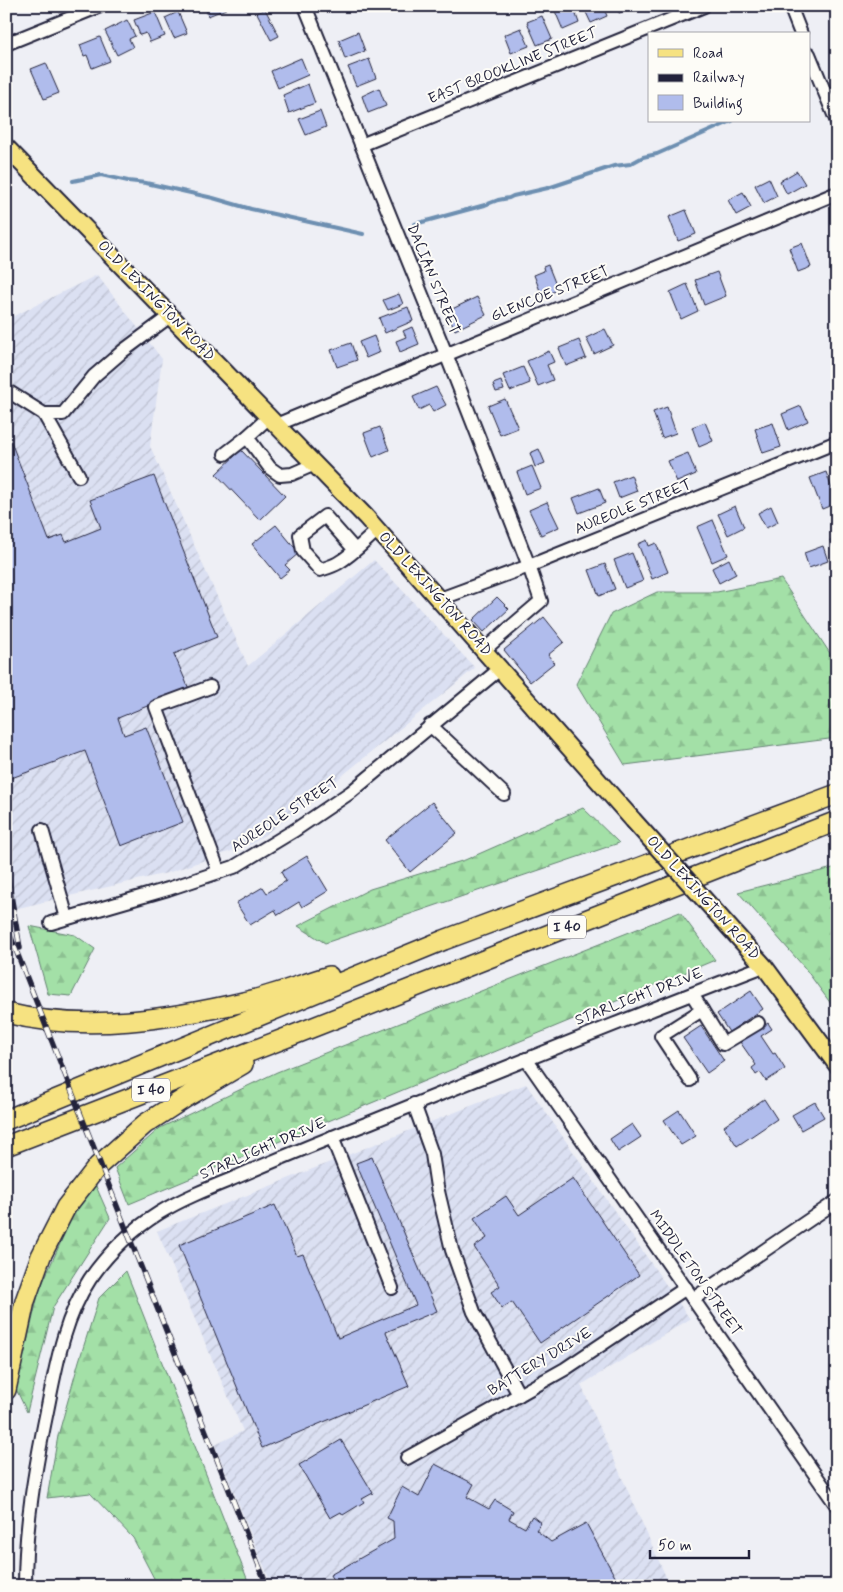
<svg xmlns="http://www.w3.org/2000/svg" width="843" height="1592" font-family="Mynerve,sans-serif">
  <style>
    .industrial { fill: url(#industrial-furrows) }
    .forest { fill: url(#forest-firs); stroke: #628171 }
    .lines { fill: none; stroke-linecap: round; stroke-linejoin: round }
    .stream { stroke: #6d8fb1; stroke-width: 4 }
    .building { fill: #b0bcec; stroke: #22223b }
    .minor-casing { stroke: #22223b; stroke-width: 16 }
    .major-casing { stroke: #22223b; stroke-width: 20 }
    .highway-casing { stroke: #22223b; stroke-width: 22 }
    .minor { stroke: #fdfcf7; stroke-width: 12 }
    .major { stroke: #f6e281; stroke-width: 16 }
    .highway { stroke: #f6e281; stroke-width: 19 }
    .rail-casing { stroke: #22223b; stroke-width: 5.5 }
    .rail { stroke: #fdfcf7; stroke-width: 4; stroke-dasharray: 11; stroke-linecap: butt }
    .major-bridge-casing { stroke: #22223b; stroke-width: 20; stroke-linecap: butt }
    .major-bridge { stroke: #f6e281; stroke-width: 16 }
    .labels { text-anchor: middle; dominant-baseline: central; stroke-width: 4; stroke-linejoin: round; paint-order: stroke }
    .shield { fill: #fdfcf7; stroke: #646373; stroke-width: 1 }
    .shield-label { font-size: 14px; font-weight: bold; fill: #22223b }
    .street-label { font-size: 15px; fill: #22223b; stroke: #fdfcf7 }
  </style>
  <defs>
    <pattern id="industrial-furrows" width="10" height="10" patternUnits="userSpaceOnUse" patternTransform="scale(1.25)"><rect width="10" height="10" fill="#dbe0f2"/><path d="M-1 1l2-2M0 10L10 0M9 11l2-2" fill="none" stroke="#bcc0d0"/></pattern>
    <pattern id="forest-firs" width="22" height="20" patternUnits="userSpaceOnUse" patternTransform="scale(1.25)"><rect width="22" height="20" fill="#a3e0a7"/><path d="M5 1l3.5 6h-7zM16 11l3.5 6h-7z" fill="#8cc091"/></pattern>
  </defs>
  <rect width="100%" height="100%" fill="#eeeff5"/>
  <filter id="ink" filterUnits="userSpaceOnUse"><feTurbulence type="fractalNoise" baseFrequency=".02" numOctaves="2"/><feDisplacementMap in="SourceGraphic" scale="10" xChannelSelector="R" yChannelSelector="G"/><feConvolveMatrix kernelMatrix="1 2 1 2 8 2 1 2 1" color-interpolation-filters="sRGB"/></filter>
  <g filter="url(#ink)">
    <g class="industrial">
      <polygon points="97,275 162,359 150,446 248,666 374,560 475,668 322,792 252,844 167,873 14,909 6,890 6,320"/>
      <polygon points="526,1084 690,1319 581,1385 670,1586 272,1586 215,1445 243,1431 157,1231"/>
    </g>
    <g class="forest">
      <polygon points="781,579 837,664 837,738 625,765 576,684 611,614 657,592 717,592"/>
      <polygon points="583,808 619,843 325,943 298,926 370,889 465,860"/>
      <polygon points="837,867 837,1012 804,967 738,892"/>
      <polygon points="680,912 715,960 129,1204 115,1168 160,1128 277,1072"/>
      <polygon points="29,926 75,935 95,949 71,996 48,994"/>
      <polygon points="95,1184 110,1218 53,1307 27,1412 16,1389 39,1291 71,1219"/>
      <polygon points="126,1271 250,1586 158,1586 133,1538 90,1493 47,1498 58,1436 79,1361 99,1298"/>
    </g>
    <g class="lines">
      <g class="stream">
        <polyline points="836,84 837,83"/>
        <polyline points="73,181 101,175 128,181 146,183 213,198 251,209 363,234"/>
        <polyline points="415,224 485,205 498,200 509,198 513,196 548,188 614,166 630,164 643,157 657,154 732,121"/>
      </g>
    </g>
    <g class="building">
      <polygon points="6,6 20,6 6,12"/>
      <polygon points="205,6 225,6 226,9 208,16"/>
      <polygon points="567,6 573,6 579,23 563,30 555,11"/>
      <polygon points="583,6 603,6 607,16 591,23"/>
      <polygon points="616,6 636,6 619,13"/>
      <polygon points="265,9 279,36 271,40 257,13"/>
      <polygon points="155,12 165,36 150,42 146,33 140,35 134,20"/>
      <polygon points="178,12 187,33 174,38 165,18"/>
      <polygon points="542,16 552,39 537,45 527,22"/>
      <polygon points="127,20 135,36 129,39 133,47 117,55 105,31"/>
      <polygon points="521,28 529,46 511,53 504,35"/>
      <polygon points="358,32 365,51 345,59 339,40"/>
      <polygon points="100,37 110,61 92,68 87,55 84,56 80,45"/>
      <polygon points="301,58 308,75 278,88 271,71"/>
      <polygon points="369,59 376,78 356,86 348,67"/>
      <polygon points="46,63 59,93 44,99 31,69"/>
      <polygon points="308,84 315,103 289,113 283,95"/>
      <polygon points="6,85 11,95 6,97"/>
      <polygon points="379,88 386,106 368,113 362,96"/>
      <polygon points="320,111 326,127 306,135 299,119"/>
      <polygon points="797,171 805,184 787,194 780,181"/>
      <polygon points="769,178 777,196 764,203 755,185"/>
      <polygon points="743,192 751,207 736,215 728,200"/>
      <polygon points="686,210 696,234 678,241 669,217"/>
      <polygon points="802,243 811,267 798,272 789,248"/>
      <polygon points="548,265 558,290 542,296 534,275 544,271 543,267"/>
      <polygon points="717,272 726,296 704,305 695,280"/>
      <polygon points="687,284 698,311 681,319 670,292"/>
      <polygon points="399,294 403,304 388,310 383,300"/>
      <polygon points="477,297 486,315 455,330 446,312"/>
      <polygon points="408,307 413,321 385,333 379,318"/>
      <polygon points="412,327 419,344 400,352 396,341 406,337 403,331"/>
      <polygon points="605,329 613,345 594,354 586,338"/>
      <polygon points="374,336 380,352 366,358 359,342"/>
      <polygon points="579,340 586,358 566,366 559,348"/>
      <polygon points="351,343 357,360 337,367 331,350"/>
      <polygon points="549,351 554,362 547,365 553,380 538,386 527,361"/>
      <polygon points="523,367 530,383 510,391 503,375"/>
      <polygon points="501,381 504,390 496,392 493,384"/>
      <polygon points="436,387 446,405 433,412 429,405 419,410 413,397"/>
      <polygon points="505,399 518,428 500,435 488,406"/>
      <polygon points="801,406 808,421 788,430 782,414"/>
      <polygon points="667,407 676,433 662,438 653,412"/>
      <polygon points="705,422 713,441 699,447 692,427"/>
      <polygon points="773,423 781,447 763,453 755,429"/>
      <polygon points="380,427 389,450 373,457 364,433"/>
      <polygon points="6,429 49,540 63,535 66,542 101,528 90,500 154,476 217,637 174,654 189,689 118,718 124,735 146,727 183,822 121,846 85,751 6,780"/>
      <polygon points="539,449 545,463 535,467 530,453"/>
      <polygon points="241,450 285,496 260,520 216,474"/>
      <polygon points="688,453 696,474 677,482 668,461"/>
      <polygon points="532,466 541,488 525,494 517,472"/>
      <polygon points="826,472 837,503 822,509 810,478"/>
      <polygon points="631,475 637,491 619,498 613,482"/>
      <polygon points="599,488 605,503 579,513 573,498"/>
      <polygon points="547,502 559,527 541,535 529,510"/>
      <polygon points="735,506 744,527 728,535 718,514"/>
      <polygon points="771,506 778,522 766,528 758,513"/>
      <polygon points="713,520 728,555 712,562 697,527"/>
      <polygon points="276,525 299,553 285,565 290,570 280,578 252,544"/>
      <polygon points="837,537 837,551 835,552 830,540"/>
      <polygon points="647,540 649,546 656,543 668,572 652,579 638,544"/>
      <polygon points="823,546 828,561 809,568 804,553"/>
      <polygon points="632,553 643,581 625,588 614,560"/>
      <polygon points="729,559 736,574 719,583 712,568"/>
      <polygon points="605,564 615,589 599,596 589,570"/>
      <polygon points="497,597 509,609 484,632 473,620"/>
      <polygon points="544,617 564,642 548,655 554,663 530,682 504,650"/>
      <polygon points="432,802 457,833 410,872 385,840"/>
      <polygon points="307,856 328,891 302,907 299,902 278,915 275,910 250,925 236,903 263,887 267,893 286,881 281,872"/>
      <polygon points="751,991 763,1009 729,1032 717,1014"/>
      <polygon points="768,1023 772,1029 761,1036 773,1054 775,1053 785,1069 766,1081 760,1072 756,1075 752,1068 756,1065 740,1042"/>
      <polygon points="701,1026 724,1061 707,1073 683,1038"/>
      <polygon points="764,1099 777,1119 737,1146 724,1126"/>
      <polygon points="815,1102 824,1117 801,1130 792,1115"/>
      <polygon points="679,1110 696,1136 681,1145 664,1120"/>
      <polygon points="632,1124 641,1137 618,1152 610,1139"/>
      <polygon points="372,1157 437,1311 386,1332 409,1386 262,1448 179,1245 275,1205 297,1256 303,1254 338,1338 416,1305 356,1163"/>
      <polygon points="573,1178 639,1275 540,1343 512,1302 502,1308 491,1292 500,1286 474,1247 487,1238 474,1218 506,1196 519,1215"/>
      <polygon points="341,1440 373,1493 362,1499 364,1502 343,1515 341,1512 330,1518 299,1465"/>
      <polygon points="435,1464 474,1484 467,1497 489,1509 495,1500 513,1511 509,1519 525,1528 532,1516 541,1523 536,1530 551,1542 586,1523 620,1586 331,1586 335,1584 330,1575 394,1539 393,1521 387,1518 402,1487 419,1497"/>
    </g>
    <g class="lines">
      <g class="minor-casing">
        <g id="minor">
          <polyline points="305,6 446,354 529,566 541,601 484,650"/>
          <polyline points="790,6 801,34"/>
          <polyline points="6,44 100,6"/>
          <polyline points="809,54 837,122"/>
          <polyline points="361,145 704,6"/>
          <polyline points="6,390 44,414 63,414 94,376 123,351 170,316"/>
          <polyline points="44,414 79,476"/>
          <polyline points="276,425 837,193"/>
          <polyline points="247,437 269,417"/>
          <polyline points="225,454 247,437 270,468 280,475 292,474 315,464"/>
          <path d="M355 550 325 516 300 535 303 551 320 570C326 568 333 566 338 563 353 554 365 541 378 530"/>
          <polyline points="440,599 529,566 837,442"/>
          <polyline points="210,687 156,707 219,872"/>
          <polyline points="430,725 504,794"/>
          <polyline points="42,830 67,918"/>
          <polyline points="51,923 168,889 234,867 295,830 351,792 501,668"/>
          <polyline points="702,1010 723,1044 758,1023"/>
          <polyline points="526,1059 837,1506"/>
          <polyline points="690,1080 661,1036 702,1010 692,994"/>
          <polyline points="414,1104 432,1154 437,1187 452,1250 474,1312 519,1395"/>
          <polyline points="332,1137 392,1288"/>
          <polyline points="693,1299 837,1201"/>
          <polyline points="407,1458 565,1369 686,1288"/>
          <path d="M25 1586C25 1526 35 1469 47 1411 56 1366 64 1318 90 1279 108 1253 132 1230 159 1213 182 1199 207 1189 232 1179 278 1159 324 1140 371 1122 502 1069 633 1016 764 966"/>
        </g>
      </g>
      <g class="major-casing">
        <g id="major">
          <polyline points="6,147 366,517 633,820"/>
          <polyline points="720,917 764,966 837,1065"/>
        </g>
      </g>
      <g class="highway-casing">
        <g id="highway">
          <path d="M6 1013C86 1033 170 1019 248 1001 275 995 302 984 329 976"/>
          <polyline points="6,1120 444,940 837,794"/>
          <polyline points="6,1146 296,1034 837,821"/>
          <polyline points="6,1390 25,1301 41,1256 66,1207 98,1166 145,1124 185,1098 243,1064"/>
        </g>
      </g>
      <use href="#minor" class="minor"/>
      <use href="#major" class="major"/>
      <use href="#highway" class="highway"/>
      <g class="rail-casing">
        <g id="rail">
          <polyline points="6,866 20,948"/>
          <polyline points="6,925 267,1586"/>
        </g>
      </g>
      <use href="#rail" class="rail"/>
      <g class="major-bridge-casing">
        <polyline id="major-bridge" points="633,820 720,917"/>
      </g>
      <use href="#major-bridge" class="major-bridge"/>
    </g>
  </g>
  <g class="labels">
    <g class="shield">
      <rect x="548" y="915.5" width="38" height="23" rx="4"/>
      <rect x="132" y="1078.5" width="38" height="23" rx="4"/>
    </g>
    <g class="shield-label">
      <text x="567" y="927">I 40</text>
      <text x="151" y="1090">I 40</text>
    </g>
    <g class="street-label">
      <text transform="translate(513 66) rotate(-22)">EAST BROOKLINE STREET</text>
      <text transform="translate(433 279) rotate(68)">DACIAN STREET</text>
      <text transform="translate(550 294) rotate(-22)">GLENCOE STREET</text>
      <text transform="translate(156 301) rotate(46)">OLD LEXINGTON ROAD</text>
      <text transform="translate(633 507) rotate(-22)">AUREOLE STREET</text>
      <text transform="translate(435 594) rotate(48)">OLD LEXINGTON ROAD</text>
      <text transform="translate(285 815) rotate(-33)">AUREOLE STREET</text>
      <text transform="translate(703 898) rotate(48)">OLD LEXINGTON ROAD</text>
      <text transform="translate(639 997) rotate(-21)">STARLIGHT DRIVE</text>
      <text transform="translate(263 1149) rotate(-23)">STARLIGHT DRIVE</text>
      <text transform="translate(695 1273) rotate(55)">MIDDLETON STREET</text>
      <text transform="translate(540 1362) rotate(-31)">BATTERY DRIVE</text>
    </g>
  </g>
  <rect width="843" height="1592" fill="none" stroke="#fdfcf7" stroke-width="25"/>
  <rect x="12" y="12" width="818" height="1567" fill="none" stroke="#22223b" stroke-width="2" filter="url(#ink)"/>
  <rect x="648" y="32" width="162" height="90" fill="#fdfcf7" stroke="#a5a5ac"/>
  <rect x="658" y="49" width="25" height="8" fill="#f6e281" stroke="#a5a5ac"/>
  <text x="693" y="58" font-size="15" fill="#22223b">Road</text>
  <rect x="658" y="74" width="25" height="8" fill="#22223b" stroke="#a5a5ac"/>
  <text x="693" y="82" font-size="15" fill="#22223b">Railway</text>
  <rect x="658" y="95" width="25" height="15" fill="#b0bcec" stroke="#a5a5ac"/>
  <text x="693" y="108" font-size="15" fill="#22223b">Building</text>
  <path d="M650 1550v8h99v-8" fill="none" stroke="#22223b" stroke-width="2.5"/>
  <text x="658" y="1550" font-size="15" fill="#22223b" stroke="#fdfcf7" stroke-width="4" paint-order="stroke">50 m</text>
</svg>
